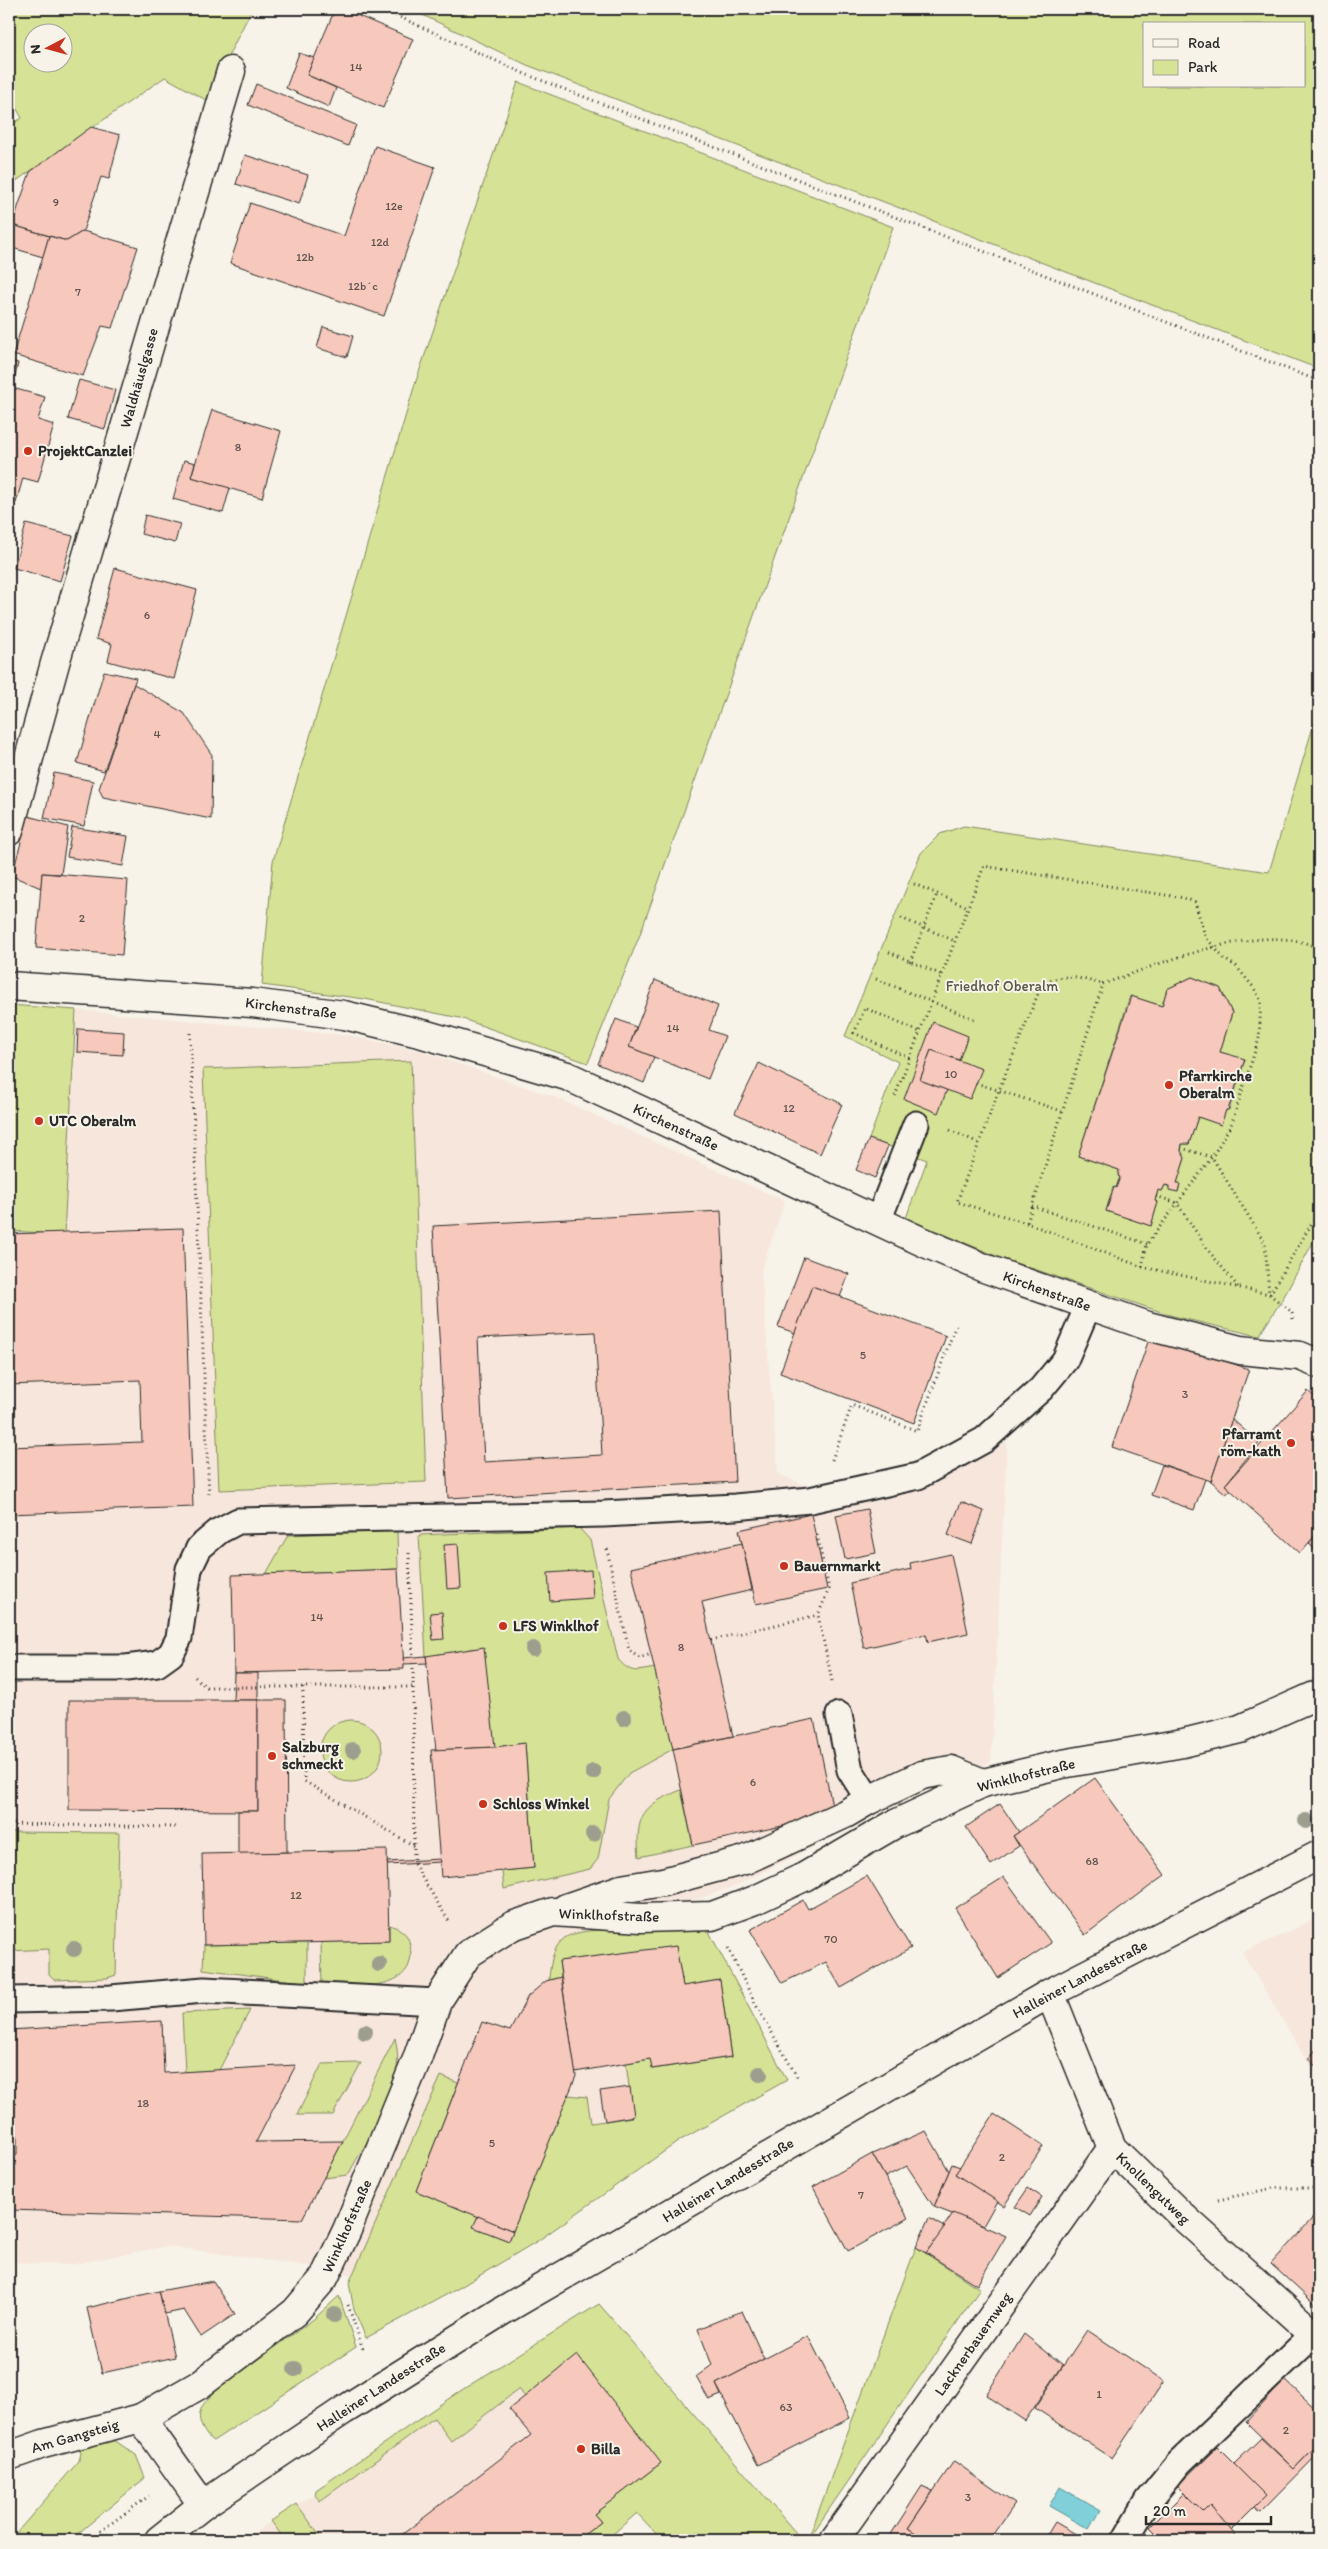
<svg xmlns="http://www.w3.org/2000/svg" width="1328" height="2549" font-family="Itim,sans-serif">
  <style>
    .built { fill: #f7e6db }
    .green { fill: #d6e396; stroke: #808760; fill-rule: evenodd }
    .water { fill: #7fd0d9; stroke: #5d8e93 }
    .building { fill: #f7c9bc; stroke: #2b2b2b; fill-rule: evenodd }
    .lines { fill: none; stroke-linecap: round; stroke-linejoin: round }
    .service-casing { stroke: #2b2b2b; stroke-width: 29 }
    .minor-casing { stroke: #2b2b2b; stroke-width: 31 }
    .secondary-casing { stroke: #2b2b2b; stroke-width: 31 }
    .path { stroke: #2b2b2b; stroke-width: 3; stroke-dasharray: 1 4; stroke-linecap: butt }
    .service { stroke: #f7f3e8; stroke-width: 25 }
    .minor { stroke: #f7f3e8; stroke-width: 28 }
    .secondary { stroke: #f7f3e8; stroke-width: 28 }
    .tree { fill: #9e9e8f }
    .poi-dot { fill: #c8321e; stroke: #f7f3e8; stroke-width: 2 }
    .labels { text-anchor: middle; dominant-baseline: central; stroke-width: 4; stroke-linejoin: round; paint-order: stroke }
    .number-label { font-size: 12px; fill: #5e524f }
    .street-label { font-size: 15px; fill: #2b2b2b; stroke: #f7f3e8 }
    .poi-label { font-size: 15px; font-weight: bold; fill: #2b2b2b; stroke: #f7f3e8; text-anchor: start }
    .park-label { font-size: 15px; fill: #565946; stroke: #f7f3e8 }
  </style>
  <rect width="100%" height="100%" fill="#f7f3e8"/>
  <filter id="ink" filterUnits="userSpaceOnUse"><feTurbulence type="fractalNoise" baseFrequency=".02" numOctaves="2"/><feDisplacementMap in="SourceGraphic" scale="10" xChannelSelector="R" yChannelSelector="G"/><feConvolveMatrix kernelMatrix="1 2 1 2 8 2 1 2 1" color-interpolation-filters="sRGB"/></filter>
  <g filter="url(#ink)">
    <g class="built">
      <polygon points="76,1010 351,1036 422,1051 557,1098 760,1190 785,1201 761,1271 778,1474 817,1490 934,1459 982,1432 1007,1443 991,1762 939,1784 735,1886 693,1901 787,2081 679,2141 540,2239 372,2279 308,2266 167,2246 69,2265 9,2262 9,1231 64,1234"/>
      <polygon points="1319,1916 1319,2081 1242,1952 1278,1937"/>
      <polygon points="599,2304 716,2442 606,2540 244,2540 297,2504 315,2495 316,2490 457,2393"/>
    </g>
    <g class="green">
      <path d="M9 9H252L206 100 165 77 9 186V126L22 118 9 95ZM32 32H62V62H32Z"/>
      <path d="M410 9H1319V369L527 65ZM1144 24H1304V86H1144Z"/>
      <polygon points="518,82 893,227 639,937 588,1063 460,1018 365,999 262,985 273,861 415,384"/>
      <path d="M1319 707V1231L1286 1293 1259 1336 1173 1316 1001 1258 906 1218 927 1160 869 1139 898 1062 845 1036 921 853 940 834 964 826 1269 872ZM1192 977 1220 988 1232 1013 1220 1052 1245 1060 1229 1110H1226L1221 1124 1198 1117 1189 1144H1182L1181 1151 1185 1158 1177 1183 1180 1184 1178 1192 1165 1185 1162 1191 1158 1190 1155 1201 1158 1202 1151 1226 1106 1211 1113 1187 1116 1188 1120 1177 1118 1176 1119 1170 1078 1156 1130 996 1162 1006 1167 989Z"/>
      <polygon points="9,1005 76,1010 64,1234 9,1231"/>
      <polygon points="411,1061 426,1482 219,1490 203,1069"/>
      <path d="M579 1528 590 1540 618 1659C631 1675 637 1671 655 1668L673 1749 629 1773 609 1799 598 1859 590 1869 504 1889 502 1871 534 1868 525 1743 495 1747 426 1656 419 1535Z"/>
      <polygon points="397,1531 398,1569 266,1574 288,1535"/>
      <circle cx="351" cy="1751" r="31"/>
      <path d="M681 1790 693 1845 639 1857C635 1815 643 1805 681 1790Z"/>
      <polygon points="9,1832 119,1833 116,1975 107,1978 54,1980 49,1975 49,1949 9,1951"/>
      <path d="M705 1924 787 2080 679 2141 539 2240 457 2289 366 2338 354 2310 349 2283 441 2076 458 2083 416 2191 478 2216 474 2227 509 2241 568 2095 587 2097 591 2123 633 2117 626 2063 650 2059 653 2069 731 2057 720 1980 683 1986 676 1947 559 1961 561 1977 549 1980C550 1966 552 1951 561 1941 576 1924 644 1931 667 1929 679 1927 692 1925 705 1924Z"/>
      <path d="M389 1925C400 1928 408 1933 410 1945 419 1995 353 1985 322 1985L321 1942 389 1941Z"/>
      <polygon points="307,1943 307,1983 203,1969 204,1945"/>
      <polygon points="250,2010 219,2070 185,2072 182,2013"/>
      <path d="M395 2038C408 2088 370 2133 348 2175L324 2178Z"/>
      <polygon points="361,2063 333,2115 297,2115 322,2064"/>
      <polygon points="916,2247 980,2289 808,2540"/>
      <path d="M339 2296 356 2347 213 2441C208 2438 206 2434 203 2429 194 2412 204 2402 216 2391L315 2318Z"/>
      <polygon points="599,2304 802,2540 662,2540 637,2513 606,2540 577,2540 601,2522 594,2514 661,2463 525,2397 519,2389 451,2441 434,2418 320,2501 315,2495 316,2490 457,2393"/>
      <polygon points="96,2438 114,2440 136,2455 145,2478 70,2540 10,2540 79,2461 81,2453 76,2444"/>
      <polygon points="297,2504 322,2539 321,2540 285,2540 271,2521"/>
    </g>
    <polygon class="water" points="1060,2487 1100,2510 1089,2529 1049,2506"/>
    <g class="building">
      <polygon points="335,9 342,9 413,39 383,108 307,75"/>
      <polygon points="299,53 314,58 307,75 336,88 329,107 286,88"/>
      <polygon points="256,84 356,125 348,146 248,105"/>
      <polygon points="91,127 120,135 109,179 101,177 83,231 67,241 12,225 30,172"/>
      <polygon points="375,146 435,167 384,316 230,263 250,203 344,236"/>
      <polygon points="245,155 308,175 299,204 236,184"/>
      <polygon points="9,224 49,236 43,257 9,247"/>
      <polygon points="83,231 138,247 112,328 102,326 83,376 13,355 49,236 67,241"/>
      <polygon points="323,327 353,336 347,357 317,348"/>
      <polygon points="9,361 18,363 13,385 9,384"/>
      <polygon points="79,380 115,390 105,429 68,419"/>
      <polygon points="9,387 45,397 38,420 54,425 38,482 23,478 16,503 9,501"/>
      <polygon points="212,410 281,431 262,498 191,477"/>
      <polygon points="184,460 195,463 191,477 230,488 223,513 173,499"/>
      <polygon points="145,515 180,524 175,543 141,534"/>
      <polygon points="26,524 73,536 60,581 14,568"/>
      <polygon points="115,568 197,590 174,679 108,661 112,644 96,639"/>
      <polygon points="104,671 136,678 104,771 77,763"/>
      <polygon points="134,684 184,713 212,755 211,819 103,797 99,789"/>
      <polygon points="54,773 93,781 84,826 44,818"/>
      <polygon points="28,816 68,827 61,874 42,873 41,888 12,876"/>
      <polygon points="72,827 128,836 123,866 67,857"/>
      <polygon points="42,873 128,880 122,955 36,948"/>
      <polygon points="1192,977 1220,988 1232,1013 1220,1052 1245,1059 1228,1110 1226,1110 1221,1125 1198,1117 1189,1144 1182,1144 1181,1151 1185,1158 1177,1183 1180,1183 1178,1192 1169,1190 1169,1186 1165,1185 1162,1191 1158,1190 1155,1201 1158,1202 1151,1226 1106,1211 1114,1187 1116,1188 1120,1177 1118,1176 1119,1170 1078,1156 1131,996 1162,1006 1167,989"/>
      <polygon points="655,980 718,1006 709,1030 725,1036 708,1079 629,1047"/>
      <polygon points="616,1019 636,1027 629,1047 654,1057 644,1083 598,1064"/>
      <polygon points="933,1022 968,1036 959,1060 931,1050 920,1080 947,1090 938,1113 904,1099"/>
      <polygon points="78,1029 124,1032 123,1055 77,1052"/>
      <polygon points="931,1050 982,1069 970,1099 920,1080"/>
      <polygon points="759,1063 842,1104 820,1154 735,1113"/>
      <polygon points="869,1139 888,1146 875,1178 856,1170"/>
      <path d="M721 1211 735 1482 448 1498 433 1226ZM595 1332 602 1455 484 1462 478 1338Z"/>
      <polygon points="183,1228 193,1507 9,1514 9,1447 142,1442 140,1380 9,1385 9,1234"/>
      <polygon points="804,1257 849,1274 840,1297 812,1286 795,1333 778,1327"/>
      <polygon points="812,1286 946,1336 914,1423 780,1373"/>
      <polygon points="1150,1336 1249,1369 1211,1481 1112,1447"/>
      <polygon points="1308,1391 1319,1401 1319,1531 1300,1553 1225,1485"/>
      <polygon points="1232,1419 1259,1443 1225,1485 1231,1490 1226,1494 1211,1481"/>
      <polygon points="1162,1465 1205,1479 1194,1510 1151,1495"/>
      <polygon points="961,1502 984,1511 972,1544 948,1535"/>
      <polygon points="867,1509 876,1553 845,1559 836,1515"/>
      <polygon points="811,1514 827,1589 756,1604 739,1530"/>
      <polygon points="1319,1531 1319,1556 1309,1543"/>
      <polygon points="742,1543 752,1590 702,1602 733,1736 673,1749 631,1568"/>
      <polygon points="458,1544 461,1588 447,1589 444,1545"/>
      <polygon points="951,1554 968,1633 928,1642 926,1634 864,1648 850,1583 911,1569 910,1563"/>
      <polygon points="398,1569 404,1669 234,1673 232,1575"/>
      <polygon points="591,1570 593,1598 550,1601 548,1573"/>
      <polygon points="442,1612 444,1639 433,1640 430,1613"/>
      <polygon points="484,1647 495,1747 436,1750 426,1656"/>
      <polygon points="426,1656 427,1663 404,1664 403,1658"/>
      <polygon points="234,1673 258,1673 258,1700 233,1700"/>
      <polygon points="69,1700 258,1700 258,1811 69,1810"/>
      <polygon points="258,1700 286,1700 287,1852 238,1854 238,1811 258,1811"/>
      <polygon points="814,1719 834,1815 693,1845 673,1749"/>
      <polygon points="525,1743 534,1868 441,1877 431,1750 495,1747"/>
      <polygon points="1095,1778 1165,1875 1085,1935 1013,1836"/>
      <polygon points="1000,1804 1019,1832 1013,1836 1019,1846 991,1865 966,1827"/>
      <polygon points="387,1850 389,1941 204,1945 202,1854"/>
      <polygon points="440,1859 441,1862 388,1865 387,1862"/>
      <polygon points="867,1876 911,1948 841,1988 826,1962 782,1983 750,1930 803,1900 808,1909"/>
      <polygon points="1004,1877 1051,1943 998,1978 955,1908"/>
      <polygon points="676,1946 683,1986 720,1980 731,2057 652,2069 650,2059 575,2072 559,1961"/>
      <polygon points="561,1977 576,2076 513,2231 416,2191 482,2022 510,2031 528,1996 546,1981"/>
      <polygon points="162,2021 164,2073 296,2065 256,2142 343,2141 302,2219 9,2210 9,2156 17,2155 17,2134 9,2134 9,2030"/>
      <polygon points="1319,2046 1319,2069 1308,2059"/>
      <polygon points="630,2087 634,2116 605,2121 600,2091"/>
      <polygon points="994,2114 1043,2146 1004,2206 955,2174"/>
      <polygon points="926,2131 949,2171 934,2207 907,2166 885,2177 872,2154"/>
      <polygon points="872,2154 908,2218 848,2251 813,2187"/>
      <polygon points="952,2164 960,2167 955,2174 997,2201 983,2226 934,2207"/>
      <polygon points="1028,2188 1042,2197 1030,2216 1015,2207"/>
      <polygon points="1319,2211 1319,2308 1271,2264"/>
      <polygon points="953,2213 1006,2236 977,2285 926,2253"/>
      <polygon points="478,2216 513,2231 509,2241 473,2227"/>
      <polygon points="929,2218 945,2227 926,2253 916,2247"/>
      <polygon points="213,2281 235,2314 201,2337 184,2310 165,2314 159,2291"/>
      <polygon points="159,2291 175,2357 102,2373 87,2308"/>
      <polygon points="742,2311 764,2359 716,2384 721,2395 709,2400 696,2377 712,2365 698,2329"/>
      <polygon points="1087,2330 1164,2381 1112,2458 1035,2408"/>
      <polygon points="1024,2334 1063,2365 1025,2421 986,2395"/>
      <polygon points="808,2336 850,2418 758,2465 716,2384"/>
      <polygon points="577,2355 661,2463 594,2514 601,2522 577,2540 395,2540 531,2435 509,2409"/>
      <polygon points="1285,2380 1319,2412 1319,2443 1294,2469 1246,2422"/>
      <polygon points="1261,2438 1294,2469 1317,2445 1319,2448 1319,2453 1261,2512 1255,2507 1266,2496 1234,2464"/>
      <polygon points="1217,2447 1266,2496 1231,2531 1210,2505 1203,2512 1177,2486"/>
      <polygon points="954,2461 1015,2504 990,2540 926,2540 908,2528"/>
      <polygon points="922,2486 933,2491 908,2528 926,2540 890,2540 888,2539"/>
      <polygon points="1184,2493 1203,2512 1210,2505 1235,2535 1229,2540 1163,2540 1150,2527"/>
      <polygon points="1055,2522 1086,2540 1044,2540"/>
    </g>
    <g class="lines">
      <g class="service-casing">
        <g id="service">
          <polyline points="878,1221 916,1124"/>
          <polyline points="9,1668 126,1668 157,1664 171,1654 179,1638 189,1569 199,1548 219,1531 238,1521 604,1514 735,1507 810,1500 918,1476 984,1440 1041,1389 1065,1360 1088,1306"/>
          <polyline points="839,1715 850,1770 869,1800"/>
          <polyline points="9,2000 111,1998 204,1990 437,2002"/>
          <polyline points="1125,2540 1148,2501 1179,2463 1314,2334"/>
        </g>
      </g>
      <g class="minor-casing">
        <g id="minor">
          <polyline points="9,831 55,663 231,71"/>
          <polyline points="9,986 252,1003 344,1015 423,1034 567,1076 923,1242 984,1268 1148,1326 1240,1350 1300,1356 1319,1364"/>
          <polyline points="566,1908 621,1889 663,1882 745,1860 845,1814 869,1800 922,1775 951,1770 983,1783"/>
          <polyline points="1050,1993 1112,2148 1180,2214 1319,2339"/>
          <polyline points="9,2456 43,2444 141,2418"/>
          <polyline points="203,2505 141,2418 199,2385 259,2340 295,2312 324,2278 347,2230 417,2059 437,2002 468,1954 512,1926 553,1912 641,1918 712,1916 755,1900 804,1877 893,1825 983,1783 1062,1764 1183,1743 1240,1729 1319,1694"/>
          <polyline points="834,2540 1112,2148"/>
        </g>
      </g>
      <g class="secondary-casing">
        <polyline id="secondary" points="159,2540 203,2505 344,2410 502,2311 1050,1993 1319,1855"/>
      </g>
      <g class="path">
        <polyline points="382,9 525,74 1319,381"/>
        <polyline points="914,884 968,907"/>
        <polyline points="901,918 955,941"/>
        <polyline points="889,952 942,975"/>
        <polyline points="910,962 937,894"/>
        <polyline points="876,979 974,1019"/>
        <polyline points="190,1033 209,1497"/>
        <polyline points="909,1058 854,1033 865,1008 920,1032"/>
        <polyline points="976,1083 1062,1111"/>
        <polyline points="895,1096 984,866 1184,898 1195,902 1205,936 1224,959 1236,966 1254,988 1261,1001 1259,1039 1231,1125 1212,1157 1147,1244 1142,1267"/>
        <polyline points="950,1130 979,1143"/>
        <polyline points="1181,1148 1212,1157 1265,1243 1269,1294"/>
        <polyline points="1156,1196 1177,1203 1208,1250 1239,1288"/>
        <polyline points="1032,1206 1147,1244"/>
        <path d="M1027 1223 957 1202 999 1090 1040 989C1058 969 1080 979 1103 984"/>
        <polyline points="1270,1294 1319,1211"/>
        <path d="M1293 1319 1292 1312 1269 1294 1142 1267 1027 1223 1103 984C1158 965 1265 918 1319 949"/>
        <polyline points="832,1460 852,1405 917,1431 957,1322"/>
        <polyline points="817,1535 829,1589 818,1615 832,1681"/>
        <polyline points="607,1549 629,1650 639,1658 652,1654"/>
        <polyline points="409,1553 413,1657"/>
        <polyline points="711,1640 818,1615"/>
        <polyline points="413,1663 414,1860"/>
        <polyline points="195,1677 206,1687 413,1687"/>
        <polyline points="303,1687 304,1781 414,1846"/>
        <polyline points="9,1824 175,1827"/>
        <polyline points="414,1864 450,1923"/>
        <polyline points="728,1948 756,2005 799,2080"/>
        <polyline points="1218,2200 1273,2188 1314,2188"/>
        <polyline points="348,2305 363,2349"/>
        <polyline points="88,2540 149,2496"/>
      </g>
      <use href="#service" class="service"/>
      <use href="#minor" class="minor"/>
      <use href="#secondary" class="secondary"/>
    </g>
    <g class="tree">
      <circle cx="533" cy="1649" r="8"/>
      <circle cx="624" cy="1718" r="8"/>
      <circle cx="353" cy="1750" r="8"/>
      <circle cx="593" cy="1772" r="8"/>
      <circle cx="1306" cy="1821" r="8"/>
      <circle cx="593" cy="1834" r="8"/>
      <circle cx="74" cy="1949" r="8"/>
      <circle cx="379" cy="1964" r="8"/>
      <circle cx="365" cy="2032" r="8"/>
      <circle cx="760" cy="2074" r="8"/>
      <circle cx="334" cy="2315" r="8"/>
      <circle cx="295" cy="2369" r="8"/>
    </g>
  </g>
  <g class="poi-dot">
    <circle cx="28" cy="451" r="5"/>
    <circle cx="1169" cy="1085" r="5"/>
    <circle cx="39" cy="1121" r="5"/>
    <circle cx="1291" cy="1443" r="5"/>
    <circle cx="784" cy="1566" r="5"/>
    <circle cx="503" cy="1626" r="5"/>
    <circle cx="272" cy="1756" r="5"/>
    <circle cx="483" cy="1804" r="5"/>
    <circle cx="581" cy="2449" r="5"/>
  </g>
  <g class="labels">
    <g class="number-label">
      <text x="356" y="67">14</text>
      <text x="56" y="202">9</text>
      <text x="394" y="206">12e</text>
      <text x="380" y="242">12d</text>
      <text x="305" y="257">12b</text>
      <text x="363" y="286">12b´c</text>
      <text x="78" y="292">7</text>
      <text x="238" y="447">8</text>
      <text x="147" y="615">6</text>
      <text x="157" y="734">4</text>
      <text x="82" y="918">2</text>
      <text x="673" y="1028">14</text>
      <text x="951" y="1074">10</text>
      <text x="789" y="1108">12</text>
      <text x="863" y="1355">5</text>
      <text x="1185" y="1394">3</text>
      <text x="317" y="1617">14</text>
      <text x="681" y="1647">8</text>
      <text x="753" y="1782">6</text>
      <text x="1092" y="1861">68</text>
      <text x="296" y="1895">12</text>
      <text x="831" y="1939">70</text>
      <text x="143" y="2103">18</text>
      <text x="492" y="2143">5</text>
      <text x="1002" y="2157">2</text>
      <text x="861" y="2195">7</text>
      <text x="1099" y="2394">1</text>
      <text x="786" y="2407">63</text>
      <text x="1286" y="2430">2</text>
      <text x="968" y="2497">3</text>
    </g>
    <g class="street-label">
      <text transform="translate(139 378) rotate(-74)">Waldhäuslgasse</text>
      <text transform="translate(291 1008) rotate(7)">Kirchenstraße</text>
      <text transform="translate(676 1127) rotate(25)">Kirchenstraße</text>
      <text transform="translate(1047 1291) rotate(20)">Kirchenstraße</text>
      <text transform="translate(1026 1775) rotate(-14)">Winklhofstraße</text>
      <text transform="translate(609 1915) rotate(2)">Winklhofstraße</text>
      <text transform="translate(1080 1979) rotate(-28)">Halleiner Landesstraße</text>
      <text transform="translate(728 2180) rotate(-31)">Halleiner Landesstraße</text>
      <text transform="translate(1153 2188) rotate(44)">Knollengutweg</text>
      <text transform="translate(347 2226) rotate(-66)">Winklhofstraße</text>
      <text transform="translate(973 2344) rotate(-55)">Lacknerbauernweg</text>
      <text transform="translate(381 2387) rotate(-33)">Halleiner Landesstraße</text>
      <text transform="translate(75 2436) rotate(-16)">Am Gangsteig</text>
    </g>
    <g class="poi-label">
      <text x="38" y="451">ProjektCanzlei</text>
      <text x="1179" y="1076">Pfarrkirche<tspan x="1179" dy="17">Oberalm</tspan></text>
      <text x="49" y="1121">UTC Oberalm</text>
      <text x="1281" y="1434" text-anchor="end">Pfarramt<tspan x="1281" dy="17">röm-kath</tspan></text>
      <text x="794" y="1566">Bauernmarkt</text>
      <text x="513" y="1626">LFS Winklhof</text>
      <text x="282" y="1747">Salzburg<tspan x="282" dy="17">schmeckt</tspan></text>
      <text x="493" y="1804">Schloss Winkel</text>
      <text x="591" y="2449">Billa</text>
    </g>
    <g class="park-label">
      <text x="1002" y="986">Friedhof Oberalm</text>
    </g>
  </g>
  <rect width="1328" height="2549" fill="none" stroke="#f7f3e8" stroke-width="30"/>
  <rect x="15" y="15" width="1298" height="2519" fill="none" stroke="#2b2b2b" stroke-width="2" filter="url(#ink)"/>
  <rect x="1143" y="22" width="162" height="65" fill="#f7f3e8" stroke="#a5a39c"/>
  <rect x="1153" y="39" width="25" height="8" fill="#f7f3e8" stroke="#a5a39c"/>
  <text x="1188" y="48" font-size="15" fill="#2b2b2b">Road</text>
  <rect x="1153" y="60" width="25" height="15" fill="#d6e396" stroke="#a5a39c"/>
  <text x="1188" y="72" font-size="15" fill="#2b2b2b">Park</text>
  <g transform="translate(48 48) rotate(264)"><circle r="24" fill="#f7f3e8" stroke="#a5a39c"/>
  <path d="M0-4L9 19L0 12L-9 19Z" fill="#c8321e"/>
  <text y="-8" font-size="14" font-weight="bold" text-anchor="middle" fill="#2b2b2b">N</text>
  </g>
  <path d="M1146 2516v8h125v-8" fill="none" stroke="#2b2b2b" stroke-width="2.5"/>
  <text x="1153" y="2516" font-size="15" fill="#2b2b2b" stroke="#f7f3e8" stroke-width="4" paint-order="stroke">20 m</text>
</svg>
